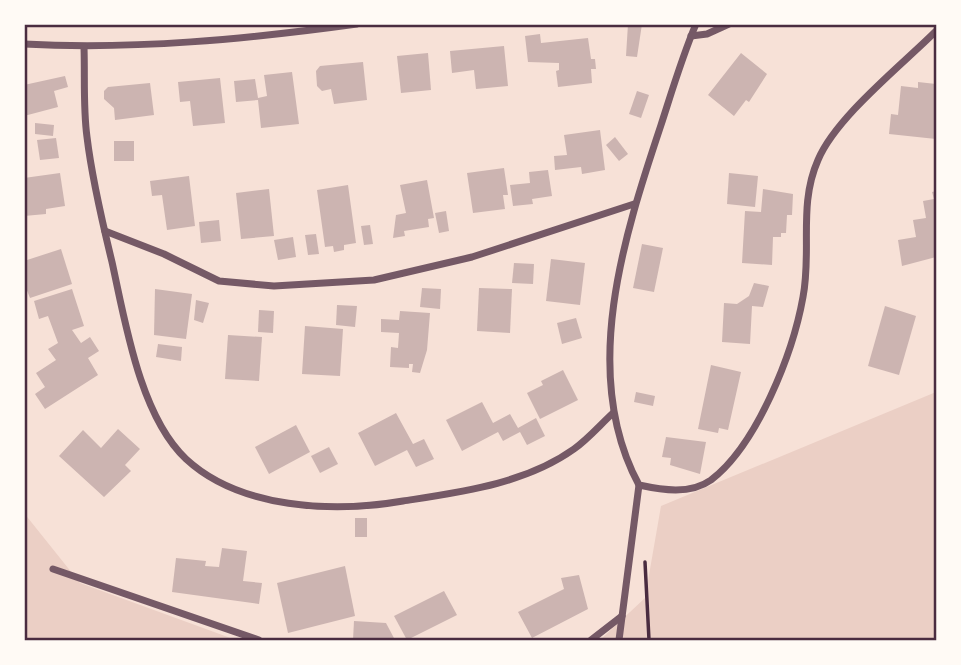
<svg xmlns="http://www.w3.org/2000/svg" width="961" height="665" font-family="Lora,serif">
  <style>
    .green { fill: #ebcfc5 }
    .building { fill: #ccb4b1 }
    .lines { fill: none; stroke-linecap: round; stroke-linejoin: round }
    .path { stroke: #4a2c40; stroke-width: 3.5 }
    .minor { stroke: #755966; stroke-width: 7 }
    .neatline { fill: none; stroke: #4a2c40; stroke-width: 2.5 }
  </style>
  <rect width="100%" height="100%" fill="#f7e1d7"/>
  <g class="green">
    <polygon points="936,392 936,640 600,640 645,598 661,506"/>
    <polygon points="24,513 80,583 236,640 25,640"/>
  </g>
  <g class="building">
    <polygon points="628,24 642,24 637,57 626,56"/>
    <polygon points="540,34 541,43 588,38 591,59 595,59 596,69 591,69 592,83 558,87 556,71 559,70 559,63 528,62 525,36"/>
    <polygon points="504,46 508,86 476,89 474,70 452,73 450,51"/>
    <polygon points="428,53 431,90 401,93 397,56"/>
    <polygon points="741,53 767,74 749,102 746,100 734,116 708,95"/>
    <polygon points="363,62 367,100 334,104 331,89 322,91 317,86 316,71 320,66"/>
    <polygon points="292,72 299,124 261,128 258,100 236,102 234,81 255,79 258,98 267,96 264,75"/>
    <polygon points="65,76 68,87 54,91 58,107 24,116 24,85"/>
    <polygon points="220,78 225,123 193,126 190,101 180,102 178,82"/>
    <polygon points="918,82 936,84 936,139 889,134 891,114 898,115 901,86 918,88"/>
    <polygon points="150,83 154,115 115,120 114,108 104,99 104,91 108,87"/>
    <polygon points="637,91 649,95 641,118 629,114"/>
    <polygon points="35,123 54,125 53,136 35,134"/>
    <polygon points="600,130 605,170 582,174 581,167 555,170 554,156 567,155 564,135"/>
    <polygon points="615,137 628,154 619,161 606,145"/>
    <polygon points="56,138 59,158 40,160 37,140"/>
    <rect x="114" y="141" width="20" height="20"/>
    <polygon points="504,168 508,195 503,195 505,209 473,213 467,173"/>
    <polygon points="548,170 552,196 532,199 533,204 513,206 510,185 530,183 529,172"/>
    <polygon points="60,173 65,206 46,209 46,214 24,216 24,178"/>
    <polygon points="729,173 758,176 755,207 727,204"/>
    <polygon points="189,176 195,226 167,230 162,195 152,196 150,181"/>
    <polygon points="427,180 434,218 428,219 429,227 404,231 405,236 393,238 396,215 406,213 400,185"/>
    <polygon points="348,185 356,243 344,245 344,250 334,252 333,246 325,247 317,190"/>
    <polygon points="269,189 274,236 241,239 236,193"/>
    <polygon points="763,189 793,194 792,215 787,215 786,233 781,233 781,237 773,237 772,265 742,263 745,211 761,212"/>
    <polygon points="936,191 936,257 902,266 898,240 916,237 913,220 926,218 923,201 934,199 932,192"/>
    <polygon points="446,211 449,231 439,233 435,213"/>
    <polygon points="219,220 221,241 201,243 199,222"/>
    <polygon points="370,225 373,244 364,245 361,226"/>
    <polygon points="316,234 319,254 308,255 305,235"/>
    <polygon points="293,237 296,257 278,260 274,240"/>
    <polygon points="642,244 663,248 654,292 633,288"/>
    <polygon points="61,249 72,284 30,298 24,283 24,261"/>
    <polygon points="551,259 585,263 580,305 546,301"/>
    <polygon points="514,263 534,264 533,284 512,283"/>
    <polygon points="754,283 769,286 763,307 752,306 750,344 722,342 724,303 737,304 749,296"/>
    <polygon points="422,288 441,289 440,309 420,307"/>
    <polygon points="479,288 512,289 510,333 477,331"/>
    <polygon points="72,289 84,326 72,330 81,343 90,337 99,351 88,358 98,375 45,409 35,394 45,387 36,373 56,360 48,349 58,343 48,316 39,319 34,301"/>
    <polygon points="155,289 192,294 186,339 154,335"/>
    <polygon points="196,300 209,303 203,323 194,320"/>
    <polygon points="337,305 357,306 355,327 336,325"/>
    <polygon points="885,306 916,316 899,375 868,366"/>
    <polygon points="259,310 274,311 273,333 258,332"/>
    <polygon points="400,311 430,313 427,350 420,373 412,372 413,364 409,364 409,368 390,367 391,347 398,348 399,333 381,332 381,319 399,320"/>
    <polygon points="576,318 582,338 562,344 557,323"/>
    <polygon points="305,326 343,329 340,376 302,374"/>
    <polygon points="228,335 262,337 259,381 225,379"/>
    <polygon points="158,344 182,347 181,361 156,357"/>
    <polygon points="711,365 741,372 728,430 719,428 718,433 698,429"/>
    <polygon points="563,370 578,400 540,419 527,393 543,385 541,381"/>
    <polygon points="636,392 655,396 653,406 634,402"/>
    <polygon points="482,402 493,423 510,414 518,428 536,418 545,436 527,445 520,432 503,441 498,432 462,451 446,420"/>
    <polygon points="396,413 413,444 424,439 434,459 416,467 407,450 375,466 358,433"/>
    <polygon points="296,425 310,452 269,474 255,447"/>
    <polygon points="118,429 140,449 125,465 131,471 104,497 59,456 83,430 101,448"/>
    <polygon points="666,437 706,442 700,474 670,465 671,458 662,457"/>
    <polygon points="329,447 338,464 320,473 311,456"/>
    <rect x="355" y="518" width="12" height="19"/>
    <polygon points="222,548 247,551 243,581 262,583 259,604 172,592 176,558 206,561 205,566 219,567"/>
    <polygon points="345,566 355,616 288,633 277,583"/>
    <polygon points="579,575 588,609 532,638 518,612 564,589 561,578"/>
    <polygon points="444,591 457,615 407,640 394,616"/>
    <polygon points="354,621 386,623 395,640 353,640"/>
  </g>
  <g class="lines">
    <polyline class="path" points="645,562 649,640"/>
    <g class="minor">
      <path d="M696 24C682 57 672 91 661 125 624 236 579 374 639 485 662 490 690 495 711 480 757 445 793 353 803 297 812 251 798 205 818 160 836 117 902 65 936 31"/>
      <polyline points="691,36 707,34 729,24"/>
      <path d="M24 44C134 50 248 39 357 24"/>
      <path d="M84 47C85 77 83 108 87 137 92 179 102 221 112 262 125 321 140 416 186 459 240 509 333 513 403 501 461 492 525 484 574 449 588 439 600 425 613 413"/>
      <polyline points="105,231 164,254 219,281 274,286 374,280 472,257 634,204"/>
      <polyline points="53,569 259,640"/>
      <polyline points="591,640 622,616"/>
      <polyline points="619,640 639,485"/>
    </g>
  </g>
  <rect width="961" height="665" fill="none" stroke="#fffaf5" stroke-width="52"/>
  <rect x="26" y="26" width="909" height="613" class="neatline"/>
</svg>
